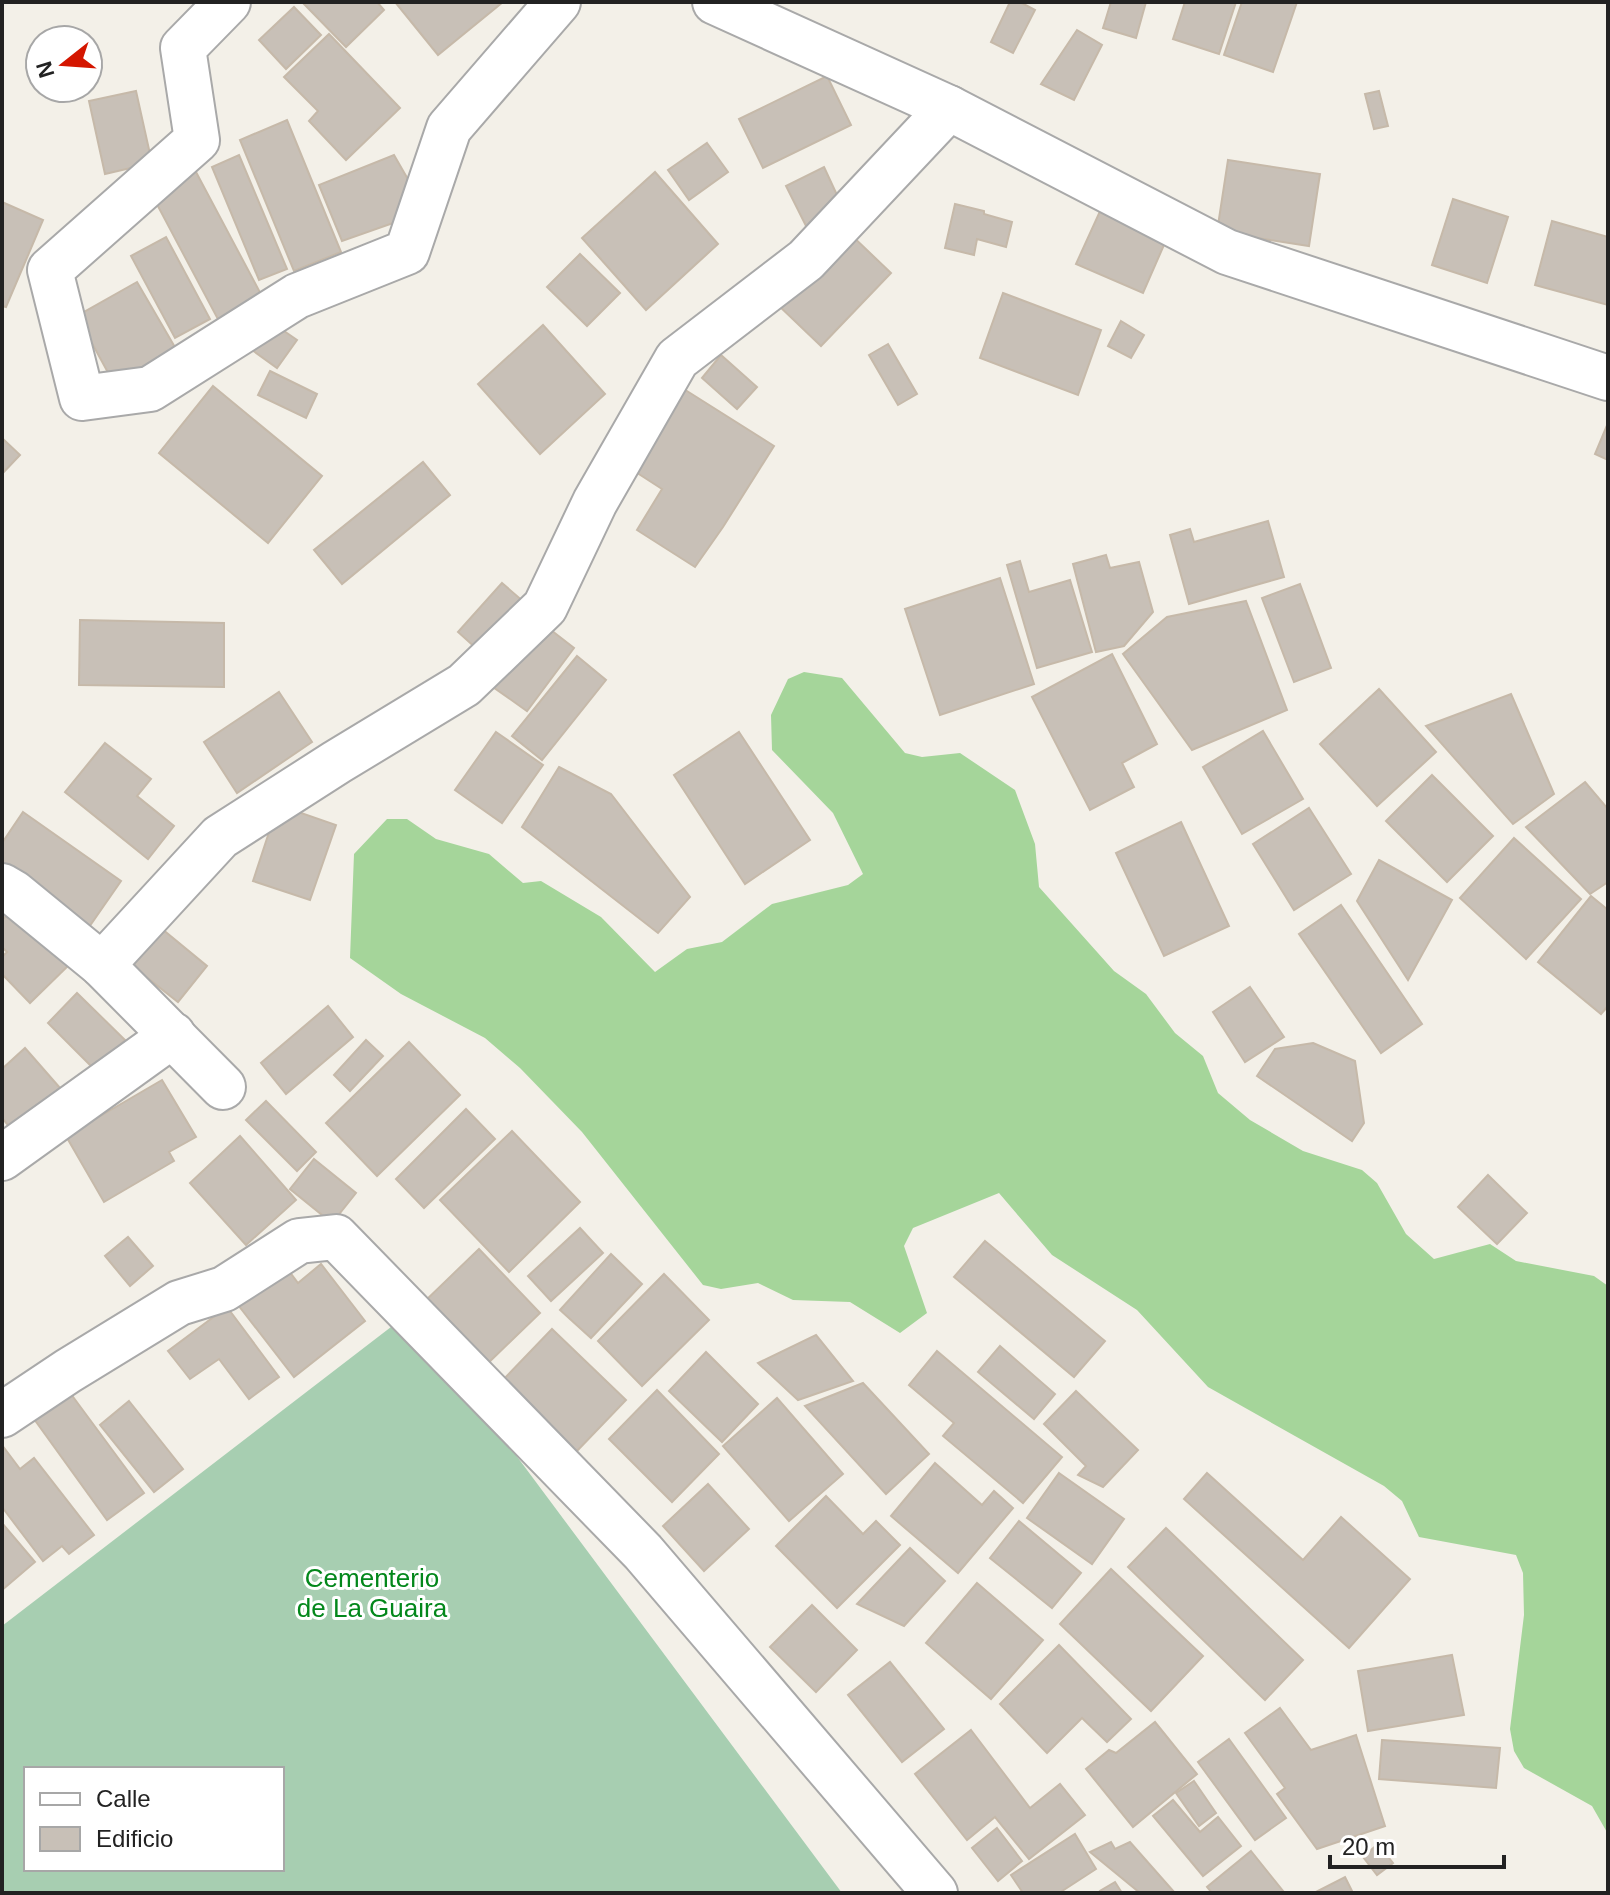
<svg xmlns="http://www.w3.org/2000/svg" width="1610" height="1895" font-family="Arial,sans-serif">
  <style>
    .forest { fill: #a5d59a }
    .cemetery { fill: #a7ceb1; fill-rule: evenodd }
    .building { fill: #c8c0b7; stroke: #c6b9a9; stroke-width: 2 }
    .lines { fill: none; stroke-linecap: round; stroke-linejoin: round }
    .street-casing { stroke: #a9a9a9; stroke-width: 48 }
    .street { stroke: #fff; stroke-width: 44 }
    .labels { text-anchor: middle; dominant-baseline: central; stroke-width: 6; stroke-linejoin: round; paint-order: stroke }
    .park-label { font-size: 26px; fill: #03871b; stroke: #fff }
  </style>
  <rect width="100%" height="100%" fill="#f3f0e8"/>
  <polygon class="forest" points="804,672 842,678 905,753 922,757 960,753 1015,790 1035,844 1039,887 1114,971 1146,994 1175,1033 1203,1056 1218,1093 1250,1120 1303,1151 1362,1170 1377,1183 1406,1234 1434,1259 1490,1244 1516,1261 1594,1276 1608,1286 1608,1834 1592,1806 1524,1768 1514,1751 1510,1729 1524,1615 1523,1573 1516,1555 1419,1537 1402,1501 1384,1486 1208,1387 1137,1310 1052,1255 999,1193 913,1228 904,1246 927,1313 900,1333 850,1302 793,1300 758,1283 721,1289 703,1285 582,1132 520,1068 485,1038 401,994 350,958 354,854 387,819 407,819 436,839 489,854 523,883 541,881 601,917 655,972 687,949 722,942 772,904 848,885 863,874 833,813 772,750 771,715 788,679"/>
  <path class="cemetery" d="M404 1317 451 1368 842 1893H2V1626ZM26 1769H282V1869H26Z"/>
  <g class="building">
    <polygon points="302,2 377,2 384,10 346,47"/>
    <polygon points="395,2 503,2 438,55"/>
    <polygon points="1010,2 1020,2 1035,10 1013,53 991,42"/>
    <polygon points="1111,2 1146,2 1136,38 1103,28"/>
    <polygon points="1185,2 1236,2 1219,54 1173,39"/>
    <polygon points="1242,2 1297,2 1273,72 1224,55"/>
    <polygon points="294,7 321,35 286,69 259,40"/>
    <polygon points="1077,30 1102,45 1074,100 1041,84"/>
    <polygon points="329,34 400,108 346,160 309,121 318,111 284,77"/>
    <polygon points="827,76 851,125 763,168 739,119"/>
    <polygon points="136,91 152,163 105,174 89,101"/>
    <polygon points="1379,91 1388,126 1374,129 1365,94"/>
    <polygon points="287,120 341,252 294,271 240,140"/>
    <polygon points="707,143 728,172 689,200 668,170"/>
    <polygon points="239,155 287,269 259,280 212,167"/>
    <polygon points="394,155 409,181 397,214 396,222 342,241 319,185"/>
    <polygon points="1228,160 1320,174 1309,246 1217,232"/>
    <polygon points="824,167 844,210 807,228 786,186"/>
    <polygon points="196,172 264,300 220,323 152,195"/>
    <polygon points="655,172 718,244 646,310 582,238"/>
    <polygon points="1453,199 1508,217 1487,283 1432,265"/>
    <polygon points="2,202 43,220 6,307 2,306"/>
    <polygon points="955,204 984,211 984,214 1012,222 1006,247 977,239 974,255 945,248"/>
    <polygon points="1101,209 1167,238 1143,293 1076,264"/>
    <polygon points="1552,221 1608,237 1608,305 1535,285"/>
    <polygon points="847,231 891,273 821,346 777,304"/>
    <polygon points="166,237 210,319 175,338 131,256"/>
    <polygon points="580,254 620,293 587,326 547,287"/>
    <polygon points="137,282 183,361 117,389 77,316"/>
    <polygon points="1003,293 1101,330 1078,395 980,358"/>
    <polygon points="1121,321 1144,335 1131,358 1108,346"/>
    <polygon points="271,322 297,340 277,368 252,350"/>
    <polygon points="543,325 605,394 540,454 478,384"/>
    <polygon points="888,344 917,394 898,405 869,355"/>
    <polygon points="721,355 757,387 737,409 702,378"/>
    <polygon points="270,371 317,394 306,418 258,395"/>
    <polygon points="213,386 322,476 268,543 159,453"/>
    <polygon points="679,386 774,446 723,527 695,567 637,530 662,489 628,467"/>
    <polygon points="1608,423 1608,460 1595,454"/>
    <polygon points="2,438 20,455 2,474"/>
    <polygon points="423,462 450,495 342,584 314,550"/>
    <polygon points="1268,521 1284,577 1189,604 1170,535 1190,529 1194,542"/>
    <polygon points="1106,555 1110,568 1139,562 1153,612 1124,646 1096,652 1073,564"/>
    <polygon points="1020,561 1029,592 1070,580 1092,652 1037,668 1007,565"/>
    <polygon points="1000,578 1034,684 940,715 905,609"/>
    <polygon points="502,583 532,609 487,658 458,632"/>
    <polygon points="1300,584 1331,668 1294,682 1262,598"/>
    <polygon points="1246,601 1287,710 1192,750 1123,654 1167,617"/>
    <polygon points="80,620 224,623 224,687 79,685"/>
    <polygon points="538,620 574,648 527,711 490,685"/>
    <polygon points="1112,654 1157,744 1122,763 1134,787 1090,810 1032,697"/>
    <polygon points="577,656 606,680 542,760 512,736"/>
    <polygon points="1379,689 1436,752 1377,806 1320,744"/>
    <polygon points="279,692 312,742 237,793 204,742"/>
    <polygon points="1511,694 1554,794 1513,824 1426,726"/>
    <polygon points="1263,731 1303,799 1242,834 1203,767"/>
    <polygon points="496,732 543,765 502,823 455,790"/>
    <polygon points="739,732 810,840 745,884 674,775"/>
    <polygon points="105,743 151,779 137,796 174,826 148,859 65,792"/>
    <polygon points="559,767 611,794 690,897 658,933 522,827"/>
    <polygon points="1432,775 1493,836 1447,882 1386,821"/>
    <polygon points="1585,782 1608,809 1608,882 1590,894 1526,827"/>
    <polygon points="278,805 336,825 310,900 253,881"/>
    <polygon points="1309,808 1351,874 1294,910 1253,844"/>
    <polygon points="23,812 121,881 89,927 2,866 2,843"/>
    <polygon points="1181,822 1229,926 1164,956 1116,853"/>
    <polygon points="1514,838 1581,899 1526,959 1460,898"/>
    <polygon points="1379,860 1452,900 1408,980 1357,901"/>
    <polygon points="1591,896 1608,910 1608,1006 1601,1014 1538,962"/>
    <polygon points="17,905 73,961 30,1003 2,974 2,957 7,952 2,947 2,920"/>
    <polygon points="1341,905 1422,1024 1381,1053 1299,934"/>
    <polygon points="156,924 207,966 178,1002 126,961"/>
    <polygon points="1250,987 1284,1037 1245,1062 1213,1012"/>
    <polygon points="77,993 125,1040 96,1071 48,1023"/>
    <polygon points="328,1006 353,1037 286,1094 261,1063"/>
    <polygon points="366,1040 383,1056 350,1091 334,1075"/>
    <polygon points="409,1042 460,1095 377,1176 326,1123"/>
    <polygon points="1313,1043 1355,1061 1364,1123 1352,1141 1257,1076 1275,1049"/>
    <polygon points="25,1048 60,1088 12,1130 2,1118 2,1069"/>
    <polygon points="162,1080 196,1137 169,1152 174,1161 104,1202 66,1136"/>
    <polygon points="266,1101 316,1152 297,1171 246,1120"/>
    <polygon points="466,1109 495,1139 424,1208 396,1179"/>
    <polygon points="512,1131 580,1202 509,1272 440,1200"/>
    <polygon points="240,1136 296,1200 246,1245 190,1183"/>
    <polygon points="314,1159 356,1193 332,1223 290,1189"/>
    <polygon points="1488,1175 1527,1213 1497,1244 1458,1207"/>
    <polygon points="580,1228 603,1253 551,1301 528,1276"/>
    <polygon points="128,1237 153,1266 130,1286 105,1256"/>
    <polygon points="985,1241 1105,1341 1074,1377 954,1277"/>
    <polygon points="479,1249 540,1313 484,1367 423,1303"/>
    <polygon points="611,1254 642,1284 591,1338 560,1310"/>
    <polygon points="283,1263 298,1283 321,1264 365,1321 294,1377 235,1301"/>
    <polygon points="664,1274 709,1320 642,1386 598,1341"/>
    <polygon points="227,1307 279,1377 249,1399 219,1359 190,1379 168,1351"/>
    <polygon points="552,1329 626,1400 575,1453 501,1382"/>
    <polygon points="816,1335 853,1381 798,1400 758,1363"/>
    <polygon points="1000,1346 1055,1394 1034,1419 978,1372"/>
    <polygon points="937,1351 1062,1457 1023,1503 943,1436 954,1423 909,1385"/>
    <polygon points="706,1352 758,1404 722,1442 669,1391"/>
    <polygon points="863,1383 929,1454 886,1494 805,1406"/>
    <polygon points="65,1386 144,1493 107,1520 29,1412"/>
    <polygon points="657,1390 719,1454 672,1502 609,1439"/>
    <polygon points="1076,1391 1138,1450 1103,1487 1078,1475 1086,1466 1044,1424"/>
    <polygon points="777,1398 843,1474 789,1521 723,1446"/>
    <polygon points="129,1401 183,1469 154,1492 100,1425"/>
    <polygon points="2,1445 20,1469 34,1458 94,1535 69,1554 62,1546 43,1561 2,1507"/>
    <polygon points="935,1463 982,1505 994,1491 1013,1508 958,1573 891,1516"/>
    <polygon points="1059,1473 1124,1519 1092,1564 1027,1518"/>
    <polygon points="1207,1473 1303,1560 1341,1517 1410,1579 1349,1648 1184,1499"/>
    <polygon points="708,1484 749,1529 704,1571 663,1526"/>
    <polygon points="826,1496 863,1534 876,1521 900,1545 837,1608 776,1546"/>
    <polygon points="1019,1521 1081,1573 1052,1608 990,1558"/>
    <polygon points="2,1523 35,1562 2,1590"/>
    <polygon points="1166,1528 1303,1660 1265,1700 1128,1567"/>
    <polygon points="910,1548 945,1581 904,1626 857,1604"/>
    <polygon points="1111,1569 1203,1656 1151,1711 1060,1624"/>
    <polygon points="977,1583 1043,1640 991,1699 926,1643"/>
    <polygon points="812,1605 857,1650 816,1692 770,1647"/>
    <polygon points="1059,1645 1131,1719 1107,1742 1082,1718 1047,1753 1000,1704"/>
    <polygon points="1452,1655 1464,1715 1368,1731 1358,1671"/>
    <polygon points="890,1662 944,1729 902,1762 848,1695"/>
    <polygon points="1280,1708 1311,1750 1356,1735 1385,1826 1317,1849 1277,1794 1285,1788 1245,1733"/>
    <polygon points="1155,1722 1197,1774 1133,1827 1086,1769 1109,1750 1116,1753"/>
    <polygon points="971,1730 1030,1808 1060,1784 1085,1815 1029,1859 995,1817 967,1840 915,1774"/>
    <polygon points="1229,1739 1286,1818 1255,1840 1198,1762"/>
    <polygon points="1382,1740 1500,1748 1496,1788 1379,1779"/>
    <polygon points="1194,1781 1216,1813 1199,1826 1176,1793"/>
    <polygon points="1173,1800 1200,1832 1218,1817 1241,1846 1203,1876 1153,1816"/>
    <polygon points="997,1828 1022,1861 998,1881 972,1848"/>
    <polygon points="1075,1834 1096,1869 1059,1893 1023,1893 1011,1875"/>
    <polygon points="1111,1842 1115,1849 1130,1842 1175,1893 1140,1893 1090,1852"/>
    <polygon points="1378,1844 1393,1863 1377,1875 1363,1857"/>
    <polygon points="1251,1851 1283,1891 1281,1893 1212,1893 1207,1887"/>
    <polygon points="1345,1877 1353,1893 1314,1893"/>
    <polygon points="1115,1882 1122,1893 1101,1893 1100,1891"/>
  </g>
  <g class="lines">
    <g class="street-casing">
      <g id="street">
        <polyline points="228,2 183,48 197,140 50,270 82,398 150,389 297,296 407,252 449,128 558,2"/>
        <polyline points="715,2 949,108 1227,252 1608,378"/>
        <polyline points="2,886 14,893 102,965 223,1087"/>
        <polyline points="102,965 220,837 337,762 464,685 545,607 595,502 677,359 806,260 949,108"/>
        <polyline points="2,1158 173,1035"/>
        <polyline points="2,1415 68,1371 179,1303 224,1289 299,1241 336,1237 643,1552 935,1893"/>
      </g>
    </g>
    <use href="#street" class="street"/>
  </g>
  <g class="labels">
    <g class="park-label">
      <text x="372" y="1578">Cementerio<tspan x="372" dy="30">de La Guaira</tspan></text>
    </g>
  </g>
  <rect width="1610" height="1895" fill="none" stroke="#222222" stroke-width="8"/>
  <rect x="24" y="1767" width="260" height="104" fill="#ffffff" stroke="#a7a7a7" stroke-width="2"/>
  <rect x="40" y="1793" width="40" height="12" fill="#ffffff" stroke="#a7a7a7" stroke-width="2"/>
  <text x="96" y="1807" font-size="24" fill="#222222">Calle</text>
  <rect x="40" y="1827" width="40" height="24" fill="#c8c0b7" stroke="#a7a7a7" stroke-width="2"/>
  <text x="96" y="1847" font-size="24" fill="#222222">Edificio</text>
  <g transform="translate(64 64) rotate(253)"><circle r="38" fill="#ffffff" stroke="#a7a7a7" stroke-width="2"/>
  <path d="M0-6L14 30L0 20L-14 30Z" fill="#d41600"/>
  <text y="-12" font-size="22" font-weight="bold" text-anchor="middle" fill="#222222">N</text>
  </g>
  <path d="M1330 1855v12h174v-12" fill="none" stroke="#222222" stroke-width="4"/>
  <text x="1342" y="1855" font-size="24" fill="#222222" stroke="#ffffff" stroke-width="6" paint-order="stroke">20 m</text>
</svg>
